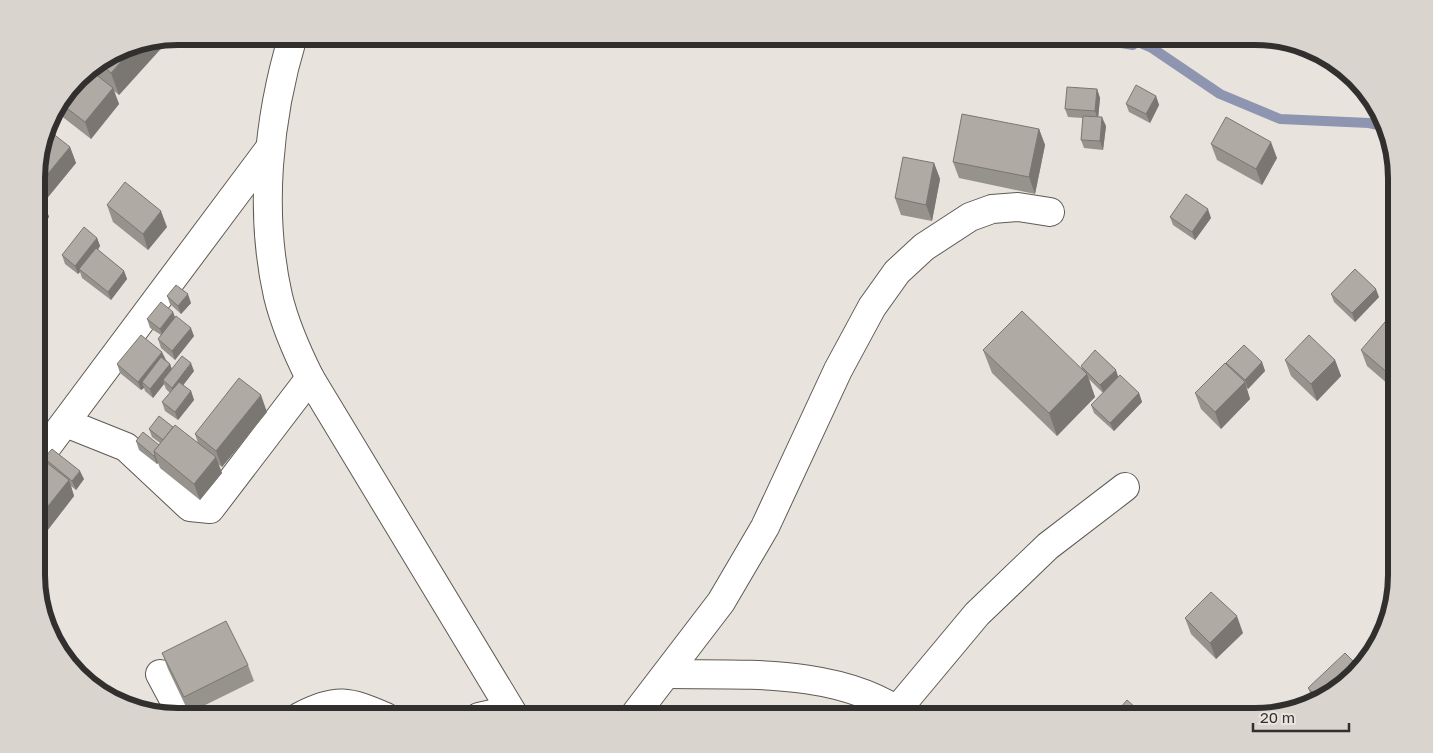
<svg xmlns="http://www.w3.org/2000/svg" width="1433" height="753" font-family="'Golos Text',sans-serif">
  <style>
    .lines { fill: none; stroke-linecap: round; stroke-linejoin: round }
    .stream { stroke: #8e95b1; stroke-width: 10 }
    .minor-casing { stroke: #5e5a54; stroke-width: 30 }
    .minor { stroke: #fff; stroke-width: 28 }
    .wall { fill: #96928c }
    .shaded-wall { fill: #7a7772 }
    .building { fill: #afaaa3; stroke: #7a7772 }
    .rim { fill: none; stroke: #32302e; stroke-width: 6 }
  </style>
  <rect width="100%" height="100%" fill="#e8e3dc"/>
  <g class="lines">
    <g class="stream">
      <polyline points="1080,36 1133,45"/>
      <polyline points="1124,36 1152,48 1220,94 1280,119 1369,123 1383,126"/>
    </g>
    <g class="minor-casing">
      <g id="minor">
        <path d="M293 36C268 118 259 212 278 296 285 325 297 352 310 378L515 717"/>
        <polyline points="66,423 126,447 190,507 210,509 310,378"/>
        <polyline points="37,460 270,148"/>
        <polyline points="160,674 183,717"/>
        <path d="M667 674C744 675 842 668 907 717"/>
        <path d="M299 717C336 697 349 701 386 717"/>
        <polyline points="479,717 510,710"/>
        <polyline points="633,717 721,602 765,527 838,370 872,307 897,272 924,247 970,217 992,209 1018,207 1050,212"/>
        <polyline points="891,717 977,614 1048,546 1125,487"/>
      </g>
    </g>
    <use href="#minor" class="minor"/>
  </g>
  <g class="wall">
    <polygon points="166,43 119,95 114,91 119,104 91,139 55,111 55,110 84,72 124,47"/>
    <polygon points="1097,89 1100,98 1098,117 1106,126 1103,150 1084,148 1081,140 1083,118 1068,117 1065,109"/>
    <polygon points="1156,96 1159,105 1150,123 1129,112 1126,104"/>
    <polygon points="1039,129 1045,145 1035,194 959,178 953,162"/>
    <polygon points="1211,144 1277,158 1262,185 1217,160"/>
    <polygon points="70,147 76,163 44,202 49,217 37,232 37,168"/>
    <polygon points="934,163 940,179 932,221 901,215 895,198"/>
    <polygon points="107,205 167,227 148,250 113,222"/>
    <polygon points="1170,217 1211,218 1195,240 1173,225"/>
    <polygon points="97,238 100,246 98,250 124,271 127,279 111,300 82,278 80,272 78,274 65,264 62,255"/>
    <polygon points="1331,294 1379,297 1355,322 1334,302"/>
    <polygon points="167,296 191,303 181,314 170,304"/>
    <polygon points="173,312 175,317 194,336 175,360 161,348 158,339 161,335 150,328 147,319"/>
    <polygon points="1396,319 1396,391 1367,366 1361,350"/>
    <polygon points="983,350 1082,369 1081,366 1118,377 1139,393 1142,402 1114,431 1094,413 1091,405 1103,393 1089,379 1095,397 1057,436 992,373"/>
    <polygon points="166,360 170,364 172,369 194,371 183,385 191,391 194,400 178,420 165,411 162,402 170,393 166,389 164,384 153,398 145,391 144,388 141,390 120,373 117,364"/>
    <polygon points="1285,360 1335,360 1341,376 1317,401 1291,376"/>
    <polygon points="1262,362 1265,371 1248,389 1246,387 1250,399 1221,429 1201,409 1195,393 1228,366 1226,363"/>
    <polygon points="267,412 222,467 218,464 222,473 200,500 160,468 158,463 157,464 139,450 136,441 159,445 160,443 152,437 149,429 173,427 198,443 195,434"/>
    <polygon points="37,455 45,461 44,458 84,479 76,490 71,486 74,496 47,531 37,523"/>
    <polygon points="1185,618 1243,633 1216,659 1191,634"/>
    <polygon points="162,653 248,665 254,681 189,713 168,669"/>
    <polygon points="1308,688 1334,693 1313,700"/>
  </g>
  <g class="shaded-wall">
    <polygon points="164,39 166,43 119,95 111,73 136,45"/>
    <polygon points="113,88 119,104 91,139 85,122"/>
    <polygon points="1097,89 1100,98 1098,120 1095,111"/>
    <polygon points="1156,96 1159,105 1150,123 1146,114"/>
    <polygon points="1102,117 1106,126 1103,150 1100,141"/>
    <polygon points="1039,129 1045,145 1035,194 1029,177"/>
    <polygon points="1271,142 1277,158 1262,185 1256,169"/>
    <polygon points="70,147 76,163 44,202 49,217 37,232 37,209 42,202 37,187"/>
    <polygon points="934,163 940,179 932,221 926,205"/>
    <polygon points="1208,209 1211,218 1195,240 1192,232"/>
    <polygon points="161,211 167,227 148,250 143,234"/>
    <polygon points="97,238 100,246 81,271 79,269 80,272 78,274 75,266"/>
    <polygon points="124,271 127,279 111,300 108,292"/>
    <polygon points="1376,289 1379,297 1355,322 1352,313"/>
    <polygon points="188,294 191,303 181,314 178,306"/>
    <polygon points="173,312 176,321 163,337 160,329"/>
    <polygon points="191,328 194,336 175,360 172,351"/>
    <polygon points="162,352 166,360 145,385 142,382 144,388 141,390 138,382"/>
    <polygon points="1335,360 1341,376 1317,401 1311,384"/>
    <polygon points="1262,362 1265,371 1248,389 1245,380"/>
    <polygon points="191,363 194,371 175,396 172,388"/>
    <polygon points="170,364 173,373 163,380 164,384 153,398 150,389"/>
    <polygon points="1116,370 1119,379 1104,394 1100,385"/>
    <polygon points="1087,374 1095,397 1057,436 1049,413"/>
    <polygon points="1245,382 1250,399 1221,429 1215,412"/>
    <polygon points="191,391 194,400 178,420 175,412"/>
    <polygon points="1139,393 1142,402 1114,431 1110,423"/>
    <polygon points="261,395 267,412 222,467 216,451"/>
    <polygon points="155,455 158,463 157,464 154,456"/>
    <polygon points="216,457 222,473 200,500 194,484"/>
    <polygon points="80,471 84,479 76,490 72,481"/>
    <polygon points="69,480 74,496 47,531 41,515"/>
    <polygon points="1237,616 1243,633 1216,659 1210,643"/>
  </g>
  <g class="building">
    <polygon points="136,45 111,73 99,62 124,47"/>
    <polygon points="89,69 113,88 85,122 60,103 84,72"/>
    <polygon points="1136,85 1156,96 1146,114 1126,104"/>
    <polygon points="1067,87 1097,89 1095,111 1065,109"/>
    <polygon points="962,114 1039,129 1029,177 953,162"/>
    <polygon points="1083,116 1102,117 1100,141 1081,140"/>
    <polygon points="1226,117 1271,142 1256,169 1211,144"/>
    <polygon points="47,129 70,147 37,187 37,168"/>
    <polygon points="903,157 934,163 926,205 895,198"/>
    <polygon points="125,182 161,211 143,234 107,205"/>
    <polygon points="1186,194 1208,209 1192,232 1170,217"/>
    <polygon points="37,195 43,200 37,208"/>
    <polygon points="84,227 97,238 75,266 62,255"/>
    <polygon points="96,248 124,271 108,292 79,269"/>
    <polygon points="1355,269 1376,289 1352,313 1331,294"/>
    <polygon points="176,285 188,294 178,306 167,296"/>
    <polygon points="161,302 173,312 160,329 147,319"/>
    <polygon points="1022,311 1087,374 1049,413 983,350"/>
    <polygon points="1391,315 1396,319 1396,380 1361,350"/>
    <polygon points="176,316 191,328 172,351 158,339"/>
    <polygon points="141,335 162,352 138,382 117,364"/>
    <polygon points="1309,335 1335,360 1311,384 1285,360"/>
    <polygon points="1244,345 1262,362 1245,380 1226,363"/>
    <polygon points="1095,350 1116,370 1100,385 1081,366"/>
    <polygon points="182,356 191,363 172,388 163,380"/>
    <polygon points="161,357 170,364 150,389 142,382"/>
    <polygon points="1225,363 1245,382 1215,412 1195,393"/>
    <polygon points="1120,375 1139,393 1110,423 1091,405"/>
    <polygon points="239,378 261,395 216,451 195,434"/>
    <polygon points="179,382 191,391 175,412 162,402"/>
    <polygon points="159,416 173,427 163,440 149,429"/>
    <polygon points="175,425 216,457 194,484 154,451"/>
    <polygon points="143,432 159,445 154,451 155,455 154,456 136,441"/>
    <polygon points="52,449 80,471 72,481 44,458"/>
    <polygon points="37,455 69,480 41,515 37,512"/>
    <polygon points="1211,592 1237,616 1210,643 1185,618"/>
    <polygon points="226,621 248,665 184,697 162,653"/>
    <polygon points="1345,653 1358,666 1334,693 1318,698 1308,688"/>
    <polygon points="1127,700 1145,716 1113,716"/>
  </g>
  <path d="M0 0H1433V753H0ZM178 45H1255A133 133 0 0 1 1388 178V575A133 133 0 0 1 1255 708H178A133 133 0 0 1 45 575V178A133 133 0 0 1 178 45Z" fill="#d9d5ce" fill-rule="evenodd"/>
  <path class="rim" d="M178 45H1255A133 133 0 0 1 1388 178V575A133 133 0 0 1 1255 708H178A133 133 0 0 1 45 575V178A133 133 0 0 1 178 45Z"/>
  <path d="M1253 723v8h96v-8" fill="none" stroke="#32302e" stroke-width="2.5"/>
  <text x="1260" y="723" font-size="15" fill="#32302e" stroke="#e8e3dc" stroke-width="4" paint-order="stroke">20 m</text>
</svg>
